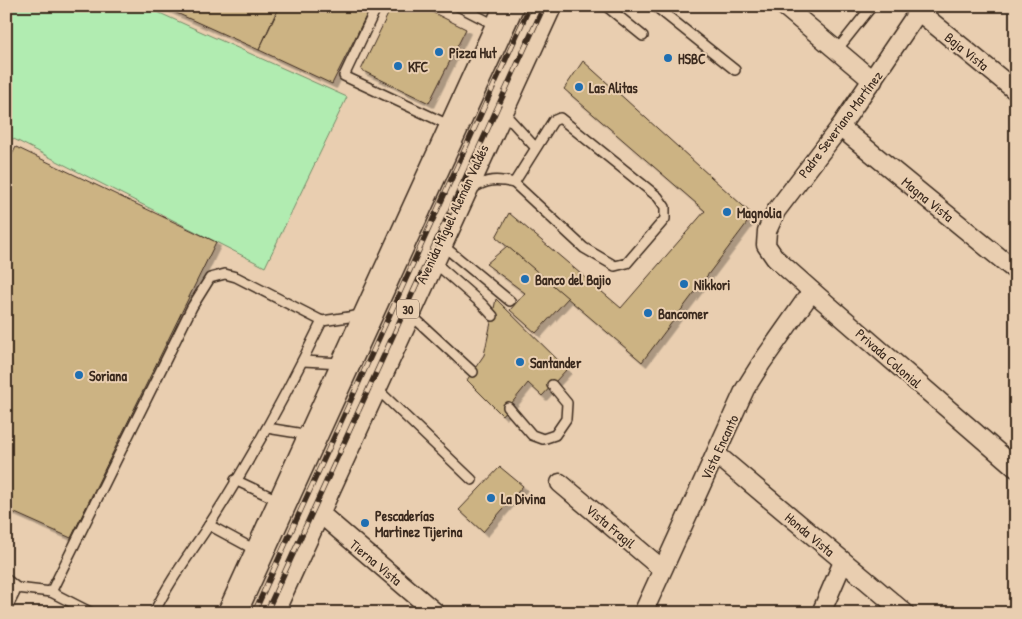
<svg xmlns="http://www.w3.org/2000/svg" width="1022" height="619" font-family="'Patrick Hand',sans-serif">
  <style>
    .green { fill: #b1ecb1; stroke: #768b68 }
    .building { fill: #ccb383; stroke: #3b2a1e; filter: url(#shadow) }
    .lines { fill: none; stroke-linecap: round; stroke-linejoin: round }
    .service-casing { stroke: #3b2a1e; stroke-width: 12 }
    .minor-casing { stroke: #3b2a1e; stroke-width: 21 }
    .trunk-casing { stroke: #3b2a1e; stroke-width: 31 }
    .service { stroke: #e9ceb0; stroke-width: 9 }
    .minor { stroke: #e9ceb0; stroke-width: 18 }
    .trunk { stroke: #e9ceb0; stroke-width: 28 }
    .rail-casing { stroke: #3b2a1e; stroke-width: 5.5 }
    .rail { stroke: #e9ceb0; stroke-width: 4; stroke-dasharray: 11; stroke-linecap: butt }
    .poi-dot { fill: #1f6fb2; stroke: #e9ceb0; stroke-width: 2 }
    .labels { text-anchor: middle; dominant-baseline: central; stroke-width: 4; stroke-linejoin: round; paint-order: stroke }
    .shield { fill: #e9ceb0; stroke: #6f5b4a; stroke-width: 1 }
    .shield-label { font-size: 12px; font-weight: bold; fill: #3b2a1e }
    .street-label { font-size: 14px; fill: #3b2a1e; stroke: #e9ceb0 }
    .poi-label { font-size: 14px; font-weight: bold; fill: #3b2a1e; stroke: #e9ceb0; text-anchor: start }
  </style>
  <defs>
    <filter id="shadow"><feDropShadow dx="4.5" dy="4.5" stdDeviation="0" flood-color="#0004"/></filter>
  </defs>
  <rect width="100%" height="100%" fill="#e9ceb0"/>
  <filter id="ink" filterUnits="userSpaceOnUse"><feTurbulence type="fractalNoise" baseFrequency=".02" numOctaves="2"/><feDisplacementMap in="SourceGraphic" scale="10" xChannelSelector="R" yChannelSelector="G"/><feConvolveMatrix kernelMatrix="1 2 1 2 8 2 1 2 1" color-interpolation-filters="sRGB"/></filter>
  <g filter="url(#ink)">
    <polygon class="green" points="6,6 144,6 347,97 265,267 6,135"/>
    <g class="building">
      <polygon points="161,6 279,6 259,50"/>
      <polygon points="280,6 371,6 332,84 259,50"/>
      <polygon points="392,6 420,6 466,29 429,103 361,70"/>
      <polygon points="583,61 753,215 642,362 496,237 509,213 621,308 705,211 564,89"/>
      <polygon points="16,147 216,242 71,538 6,509 6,166"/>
      <polygon points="507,246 568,298 536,333 510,310 525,293 486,264"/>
      <polygon points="496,299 567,369 542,396 528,383 502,415 467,380 484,355"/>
      <polygon points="500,467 523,486 483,532 459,510"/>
    </g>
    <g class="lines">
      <g class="service-casing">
        <g id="service">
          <polyline points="377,6 344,76 451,126"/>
          <polyline points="458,6 497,26"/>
          <polyline points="606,6 643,36"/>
          <polyline points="655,6 735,70"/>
          <polyline points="837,50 872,6"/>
          <polyline points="503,112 535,147"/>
          <polygon points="560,118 658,197 665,207 665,219 627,263 615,266 584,248 514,183 553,121"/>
          <path d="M472 189C487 179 497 179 514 183"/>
          <polyline points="441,244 510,301"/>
          <polyline points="434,262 482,304 493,316"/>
          <polyline points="409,313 473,372"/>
          <polyline points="303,361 342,363"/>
          <polyline points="375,387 472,480"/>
          <polyline points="508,407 532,435 543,439 555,435 566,419 567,403 552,385"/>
          <polyline points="267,428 310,435"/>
          <polyline points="235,480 280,501"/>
          <polyline points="209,525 257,551"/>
          <polyline points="6,579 17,588 6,610"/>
          <polyline points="17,588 51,592"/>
          <polyline points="92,613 51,592 192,307 210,278 225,274 236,277 322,321 362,315"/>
          <path d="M154 613C169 581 190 554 209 525 251 460 288 391 322 321"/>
        </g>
      </g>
      <g class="minor-casing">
        <g id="minor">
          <polyline points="784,6 873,81"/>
          <polyline points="922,6 840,127 776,211 767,231 766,245 775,258 812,291 1016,468"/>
          <polyline points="918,11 1016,91"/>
          <polyline points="840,127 1016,271"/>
          <polyline points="716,454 905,613"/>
          <polyline points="560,483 662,569"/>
          <polyline points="316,510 436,613"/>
          <polyline points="643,613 745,389 762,362 812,291"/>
          <polyline points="821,613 843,562"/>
        </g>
      </g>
      <g class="trunk-casing">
        <g id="trunk">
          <polyline points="232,613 509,6"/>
          <polyline points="269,613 547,6"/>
        </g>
      </g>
      <use href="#service" class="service"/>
      <use href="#minor" class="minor"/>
      <use href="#trunk" class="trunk"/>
      <g class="rail-casing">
        <g id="rail">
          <polyline points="254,613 530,6"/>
          <polyline points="266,613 544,6"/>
        </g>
      </g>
      <use href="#rail" class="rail"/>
    </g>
  </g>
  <g class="poi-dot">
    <circle cx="439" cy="52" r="5"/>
    <circle cx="668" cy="58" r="5"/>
    <circle cx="398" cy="66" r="5"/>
    <circle cx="579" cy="87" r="5"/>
    <circle cx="727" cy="212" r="5"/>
    <circle cx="525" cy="279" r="5"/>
    <circle cx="684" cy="284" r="5"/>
    <circle cx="648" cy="313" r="5"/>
    <circle cx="520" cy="362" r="5"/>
    <circle cx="79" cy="375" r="5"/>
    <circle cx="491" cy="498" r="5"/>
    <circle cx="365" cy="523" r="5"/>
  </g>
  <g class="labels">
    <rect class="shield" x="397" y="299.5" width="22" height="19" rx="4"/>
    <g class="shield-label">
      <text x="408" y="309">30</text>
    </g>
    <g class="street-label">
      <text transform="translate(967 51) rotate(39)">Baja Vista</text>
      <text transform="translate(840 124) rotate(-53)">Padre Severiano Martínez</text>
      <text transform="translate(928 199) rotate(39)">Magna Vista</text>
      <text transform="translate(452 214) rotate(-65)">Avenida Miguel Alemán Valdés</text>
      <text transform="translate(889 358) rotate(41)">Privada Colonial</text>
      <text transform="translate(719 447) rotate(-65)">Vista Encanto</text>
      <text transform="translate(611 526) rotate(40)">Vista Fragil</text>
      <text transform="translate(810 534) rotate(40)">Honda Vista</text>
      <text transform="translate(376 562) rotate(40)">Tierna Vista</text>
    </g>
    <g class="poi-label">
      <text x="449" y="52">Pizza Hut</text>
      <text x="678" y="58">HSBC</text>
      <text x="408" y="66">KFC</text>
      <text x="589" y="87">Las Alitas</text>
      <text x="737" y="212">Magnolia</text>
      <text x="535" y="279">Banco del Bajio</text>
      <text x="694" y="284">Nikkori</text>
      <text x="658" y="313">Bancomer</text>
      <text x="530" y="362">Santander</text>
      <text x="89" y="375">Soriana</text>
      <text x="501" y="498">La Divina</text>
      <text x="375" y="515">Pescaderías<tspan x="375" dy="16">Martinez Tijerina</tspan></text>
    </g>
  </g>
  <rect width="1022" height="619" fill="none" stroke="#e9ceb0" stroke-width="25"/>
  <rect x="12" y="12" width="997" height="594" fill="none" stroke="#3b2a1e" stroke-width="2" filter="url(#ink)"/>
</svg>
